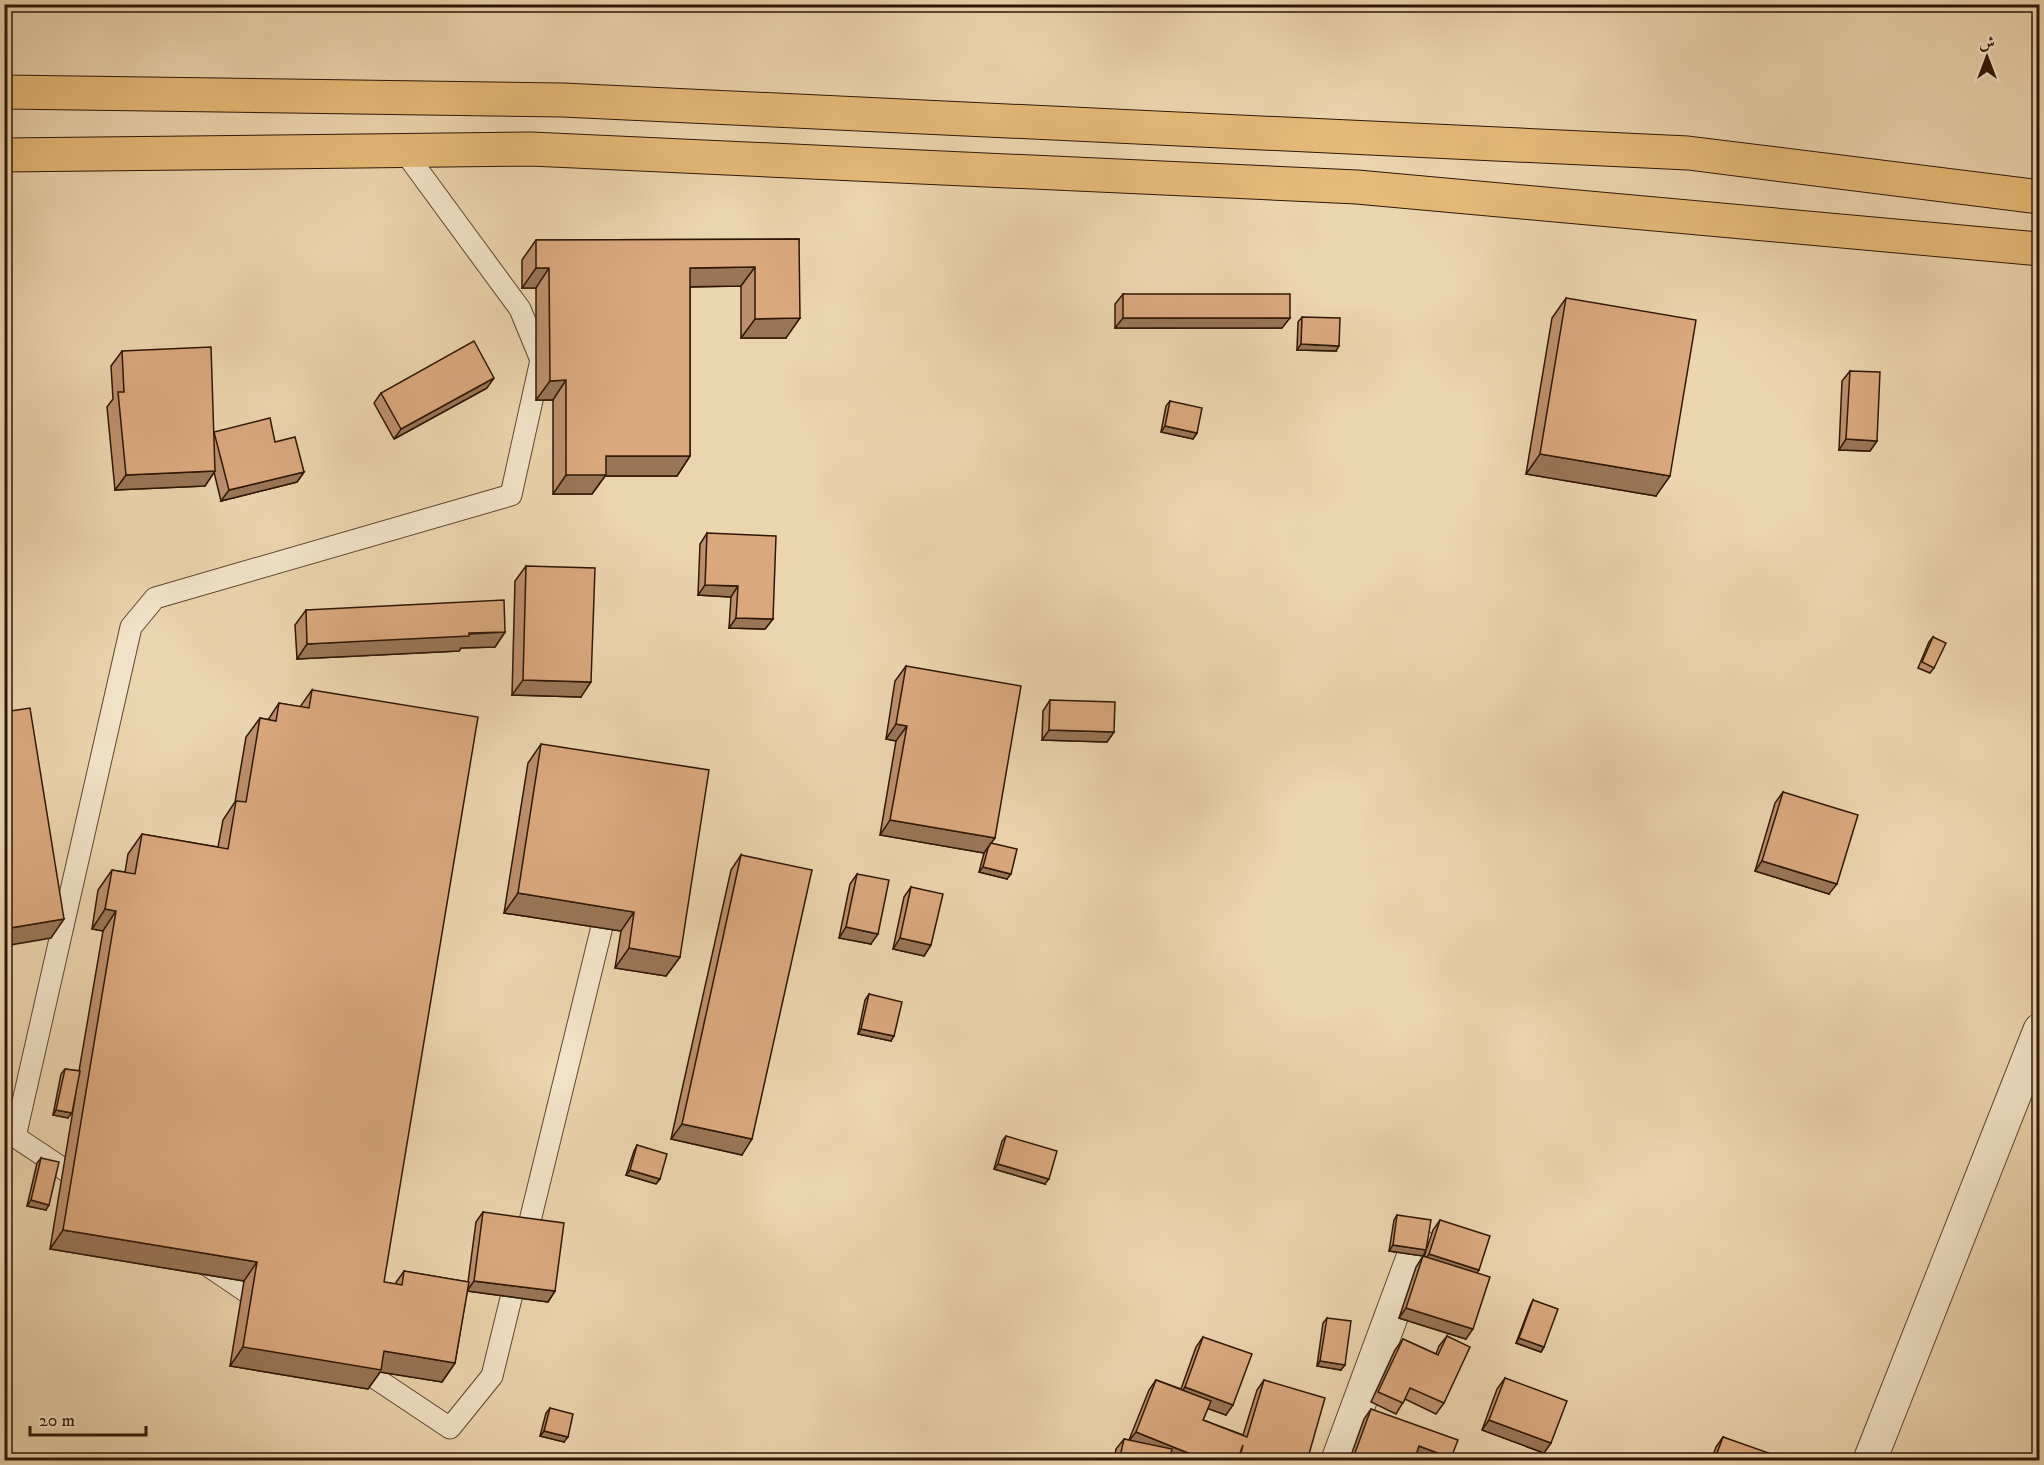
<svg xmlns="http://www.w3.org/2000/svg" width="2044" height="1465" font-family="'IM FELL DW Pica',Amiri,serif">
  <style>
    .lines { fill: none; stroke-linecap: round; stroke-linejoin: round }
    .service-casing { stroke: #5d4631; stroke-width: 23 }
    .minor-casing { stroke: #5d4631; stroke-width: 35 }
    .tertiary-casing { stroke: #5d4631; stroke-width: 35 }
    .trunk-casing { stroke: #2e1707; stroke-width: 35 }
    .service { stroke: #f2e4ca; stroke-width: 21 }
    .minor { stroke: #f2e4ca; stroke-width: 33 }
    .tertiary { stroke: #f2e4ca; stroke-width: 33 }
    .trunk { stroke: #e6ba77; stroke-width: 33 }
    .wall { fill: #bc906c; stroke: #2e1707; stroke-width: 1.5 }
    .shaded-wall { fill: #997658; stroke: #2e1707; stroke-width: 1.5 }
    .building { fill: #dba87e; stroke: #2e1707; stroke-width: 1.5 }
  </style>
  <rect width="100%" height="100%" fill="#ebd5ae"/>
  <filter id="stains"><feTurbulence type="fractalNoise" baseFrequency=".00333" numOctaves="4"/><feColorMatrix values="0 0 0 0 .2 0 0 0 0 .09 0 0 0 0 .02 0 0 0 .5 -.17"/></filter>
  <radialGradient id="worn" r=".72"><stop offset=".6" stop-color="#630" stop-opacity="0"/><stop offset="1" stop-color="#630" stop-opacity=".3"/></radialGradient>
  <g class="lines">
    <g class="service-casing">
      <g id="service">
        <polyline points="5,1130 86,1184"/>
        <polyline points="15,1137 131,627 155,598 511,495 541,360 520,309 404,151"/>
        <polyline points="204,1263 266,1305"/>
        <polyline points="351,1362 450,1428 492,1376 608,902"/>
      </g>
    </g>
    <g class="minor-casing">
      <polyline id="minor" points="1338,1460 1418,1244"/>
    </g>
    <g class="tertiary-casing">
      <polyline id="tertiary" points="1870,1460 2040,1030"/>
    </g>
    <g class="trunk-casing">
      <g id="trunk">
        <polyline points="4,92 563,100 1688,153 2040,197"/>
        <polyline points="4,155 531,149 1357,187 2040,249"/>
      </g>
    </g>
    <use href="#service" class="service"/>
    <use href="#minor" class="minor"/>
    <use href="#tertiary" class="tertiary"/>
    <use href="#trunk" class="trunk"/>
  </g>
  <g class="wall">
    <polygon points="799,239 786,338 741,338 741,286 690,287 690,456 677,476 605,476 592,494 553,494 553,400 536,400 536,288 522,288 522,260 536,240"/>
    <polygon points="1123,294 1282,328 1115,328 1115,304"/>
    <polygon points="1566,298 1656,496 1526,474 1552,318"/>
    <polygon points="1302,317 1336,351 1297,350 1298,322"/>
    <polygon points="122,351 214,432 275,442 304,472 297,482 221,501 214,472 205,486 115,490 107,407 113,399 111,366"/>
    <polygon points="1850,371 1877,441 1870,451 1839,450 1842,381"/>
    <polygon points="487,388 394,439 374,403 381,393"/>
    <polygon points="1170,401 1197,433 1193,439 1161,432 1166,406"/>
    <polygon points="707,533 773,619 765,629 729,628 731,597 698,595 700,544"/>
    <polygon points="526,566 581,697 512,695 515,581"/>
    <polygon points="306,610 505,632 495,647 461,648 459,651 297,659 295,625"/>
    <polygon points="1933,637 1934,668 1930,673 1918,668 1929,642"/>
    <polygon points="906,666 991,843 1007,879 979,872 984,853 880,835 896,741 886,739 895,681"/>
    <polygon points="312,690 384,1282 395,1284 404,1271 468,1282 476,1222 483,1212 555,1291 548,1302 467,1291 455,1363 442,1382 380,1372 368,1389 230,1366 244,1281 50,1249 75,1098 68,1118 53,1115 61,1074 65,1069 79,1071 103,931 92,929 98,890 112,870 125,872 128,854 142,834 218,847 223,820 235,802 246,737 260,718 268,720 279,703 300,707"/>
    <polygon points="1050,700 1114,732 1107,742 1042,740 1043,711"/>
    <polygon points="541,744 680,957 666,976 615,968 621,931 504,913 528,763"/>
    <polygon points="1783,792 1829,894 1755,871 1775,803"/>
    <polygon points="741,855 742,1155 671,1139 731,870"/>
    <polygon points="857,874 871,944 839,938 850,884"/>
    <polygon points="911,887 931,945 924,956 893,949 904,897"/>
    <polygon points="869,994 891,1041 858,1034 865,1000"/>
    <polygon points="1006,1136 1045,1184 994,1169 1002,1141"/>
    <polygon points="637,1145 660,1179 656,1184 626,1175 634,1151"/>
    <polygon points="41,1158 46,1210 27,1206 37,1163"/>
    <polygon points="1397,1215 1427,1248 1433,1230 1440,1220 1476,1273 1466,1339 1399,1318 1416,1267 1423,1256 1424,1257 1426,1251 1423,1256 1389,1251 1394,1220"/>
    <polygon points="1533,1300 1544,1347 1541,1352 1516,1343 1530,1306"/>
    <polygon points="1327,1318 1341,1370 1317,1366 1323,1323"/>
    <polygon points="1447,1336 1444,1403 1436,1414 1405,1399 1396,1414 1371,1402 1395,1350 1403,1339 1436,1354 1439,1346"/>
    <polygon points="1203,1337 1226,1415 1208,1408 1203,1420 1243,1435 1257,1390 1264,1380 1307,1461 1174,1461 1170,1459 1169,1461 1114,1461 1116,1449 1124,1439 1129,1440 1149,1390 1156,1380 1181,1389 1196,1347"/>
    <polygon points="1505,1378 1544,1453 1482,1430 1497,1389"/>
    <polygon points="550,1408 564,1442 540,1436 546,1413"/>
    <polygon points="1371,1409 1451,1458 1449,1461 1423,1461 1415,1458 1414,1461 1349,1461 1364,1419"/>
    <polygon points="1723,1437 1782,1461 1711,1461 1716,1447"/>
  </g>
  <g class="shaded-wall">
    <polygon points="755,267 741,286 676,287 690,268"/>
    <polygon points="536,268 549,268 536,288 522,288"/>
    <polygon points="800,318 786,338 741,338 755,319"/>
    <polygon points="1123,318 1290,318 1282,328 1115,328"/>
    <polygon points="1301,344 1339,346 1336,351 1297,350"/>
    <polygon points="494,378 487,388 394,439 401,429"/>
    <polygon points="566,380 553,400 536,400 550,381"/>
    <polygon points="1165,426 1197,433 1193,439 1161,432"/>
    <polygon points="1846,439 1877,441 1870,451 1839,450"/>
    <polygon points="1540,454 1670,476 1656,496 1526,474"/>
    <polygon points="606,456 690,456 677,476 605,476 592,494 553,494 566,475"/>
    <polygon points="215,471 205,486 115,490 126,475"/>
    <polygon points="304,472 297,482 221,501 229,490"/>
    <polygon points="705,585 738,586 731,597 698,595"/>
    <polygon points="736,618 773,619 765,629 729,628"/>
    <polygon points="505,632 495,647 461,648 459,651 297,659 307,644"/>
    <polygon points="523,680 591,682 581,697 512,695"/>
    <polygon points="896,724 907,726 896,741 886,739"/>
    <polygon points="1049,730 1114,732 1107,742 1042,740"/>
    <polygon points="890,820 995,838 984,853 880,835"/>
    <polygon points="1762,861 1837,884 1829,894 1755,871"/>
    <polygon points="983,867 1011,874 1007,879 979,872"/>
    <polygon points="518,893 634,912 621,931 504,913"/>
    <polygon points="105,909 116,911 103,931 92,929"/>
    <polygon points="64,919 51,938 4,946 4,929"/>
    <polygon points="846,927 878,934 871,944 839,938"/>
    <polygon points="900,938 931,945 924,956 893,949"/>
    <polygon points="629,948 680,957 666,976 615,968"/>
    <polygon points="861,1029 894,1036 891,1041 858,1034"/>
    <polygon points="56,1110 72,1113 68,1118 53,1115"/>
    <polygon points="682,1124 752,1139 742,1155 671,1139"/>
    <polygon points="998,1164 1049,1179 1045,1184 994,1169"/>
    <polygon points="630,1170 660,1179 656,1184 626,1175"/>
    <polygon points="31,1200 49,1205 46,1210 27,1206"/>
    <polygon points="63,1230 257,1262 244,1281 50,1249"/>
    <polygon points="1393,1245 1426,1250 1423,1256 1389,1251"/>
    <polygon points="1429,1254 1479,1270 1472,1280 1422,1264"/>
    <polygon points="474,1281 555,1291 548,1302 467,1291"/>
    <polygon points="1406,1308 1473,1329 1466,1339 1399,1318"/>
    <polygon points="1519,1338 1544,1347 1541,1352 1516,1343"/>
    <polygon points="243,1347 384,1351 455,1363 442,1382 380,1372 368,1389 230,1366"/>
    <polygon points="1320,1361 1345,1365 1341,1370 1317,1366"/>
    <polygon points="1185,1387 1233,1405 1226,1415 1178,1398"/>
    <polygon points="1489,1420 1551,1443 1544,1453 1482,1430"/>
    <polygon points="544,1431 568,1437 564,1442 540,1436"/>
    <polygon points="1136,1432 1208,1461 1174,1461 1128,1442"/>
    <polygon points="1419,1446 1451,1458 1449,1461 1423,1461 1412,1457"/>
  </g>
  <g class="building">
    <polygon points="799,239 800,318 755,319 755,267 690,268 690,456 606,456 606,475 566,475 566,380 550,381 549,268 536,268 536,240"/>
    <rect x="1123" y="294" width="167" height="24"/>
    <polygon points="1566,298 1696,320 1670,476 1540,454"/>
    <polygon points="1302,317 1340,318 1339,346 1301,344"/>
    <polygon points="474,341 494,378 401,429 381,393"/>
    <polygon points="211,347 215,471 126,475 118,392 124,392 122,351"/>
    <polygon points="1850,371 1880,372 1877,441 1846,439"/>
    <polygon points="1170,401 1202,408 1197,433 1165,426"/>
    <polygon points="270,418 275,442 295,437 304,472 229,490 214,432"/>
    <polygon points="707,533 776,536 773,619 736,618 738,586 705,585"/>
    <polygon points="526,566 595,568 591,682 523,680"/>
    <polygon points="504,600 505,632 469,633 469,636 307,644 306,610"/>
    <polygon points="1933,637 1946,643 1934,668 1922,662"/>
    <polygon points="906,666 1021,686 995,838 890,820 907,726 896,724"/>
    <polygon points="312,690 478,717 384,1282 402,1285 404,1271 469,1282 455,1363 384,1351 381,1370 243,1347 257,1262 63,1230 116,911 105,909 112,870 135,874 142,834 228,849 236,801 246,802 260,718 276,721 279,703 309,708"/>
    <polygon points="1050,700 1115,702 1114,732 1049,730"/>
    <polygon points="30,708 64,919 4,929 4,712"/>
    <polygon points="541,744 709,770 680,957 629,948 634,912 518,893"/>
    <polygon points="1783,792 1858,815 1837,884 1762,861"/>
    <polygon points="991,843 1017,849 1011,874 983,867 988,848"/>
    <polygon points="741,855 812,870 752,1139 682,1124"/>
    <polygon points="857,874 889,880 878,934 846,927"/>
    <polygon points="911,887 943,894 931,945 900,938"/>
    <polygon points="869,994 902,1002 894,1036 861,1029"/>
    <polygon points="65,1069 80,1071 72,1113 56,1110"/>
    <polygon points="1006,1136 1057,1151 1049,1179 998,1164"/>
    <polygon points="637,1145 667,1154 660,1179 630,1170"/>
    <polygon points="41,1158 59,1162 49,1205 31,1200"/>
    <polygon points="483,1212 564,1223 555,1291 474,1281"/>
    <polygon points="1397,1215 1431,1220 1426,1250 1393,1245"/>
    <polygon points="1440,1220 1490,1236 1479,1270 1429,1254"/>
    <polygon points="1423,1256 1490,1277 1473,1329 1406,1308"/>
    <polygon points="1533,1300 1558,1309 1544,1347 1519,1338"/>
    <polygon points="1327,1318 1351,1321 1345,1365 1320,1361"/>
    <polygon points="1447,1336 1470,1347 1444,1403 1410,1388 1403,1403 1378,1392 1403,1339 1438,1355"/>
    <polygon points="1203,1337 1252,1354 1233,1405 1185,1387"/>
    <polygon points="1505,1378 1567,1401 1551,1443 1489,1420"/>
    <polygon points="1156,1380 1211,1401 1203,1420 1247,1437 1264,1380 1325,1398 1307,1461 1239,1461 1243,1445 1237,1461 1208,1461 1136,1432"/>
    <polygon points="550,1408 573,1414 568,1437 544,1431"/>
    <polygon points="1371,1409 1458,1440 1451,1458 1419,1446 1414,1461 1352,1461"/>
    <polygon points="1723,1437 1783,1458 1782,1461 1714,1461"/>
    <polygon points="1124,1439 1172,1449 1169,1461 1119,1461"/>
  </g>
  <rect width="2044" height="1465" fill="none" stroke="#ebd5ae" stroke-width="24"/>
  <rect x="6" y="6" width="2032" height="1453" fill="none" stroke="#2e1707" stroke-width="3"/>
  <rect x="12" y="12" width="2020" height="1441" fill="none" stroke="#2e1707" stroke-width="1.5"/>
  <g transform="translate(1987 57)" stroke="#f2e4ca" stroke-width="4.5" paint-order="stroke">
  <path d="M0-4.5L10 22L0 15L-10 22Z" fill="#2e1707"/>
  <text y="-9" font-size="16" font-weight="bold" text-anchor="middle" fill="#2e1707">ش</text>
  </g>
  <path d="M30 1426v9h116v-9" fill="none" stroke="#2e1707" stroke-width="3"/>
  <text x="39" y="1426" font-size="18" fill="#2e1707" stroke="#f2e4ca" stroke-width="4.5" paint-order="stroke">20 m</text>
  <rect width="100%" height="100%" filter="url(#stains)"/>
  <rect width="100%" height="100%" fill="url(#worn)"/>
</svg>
